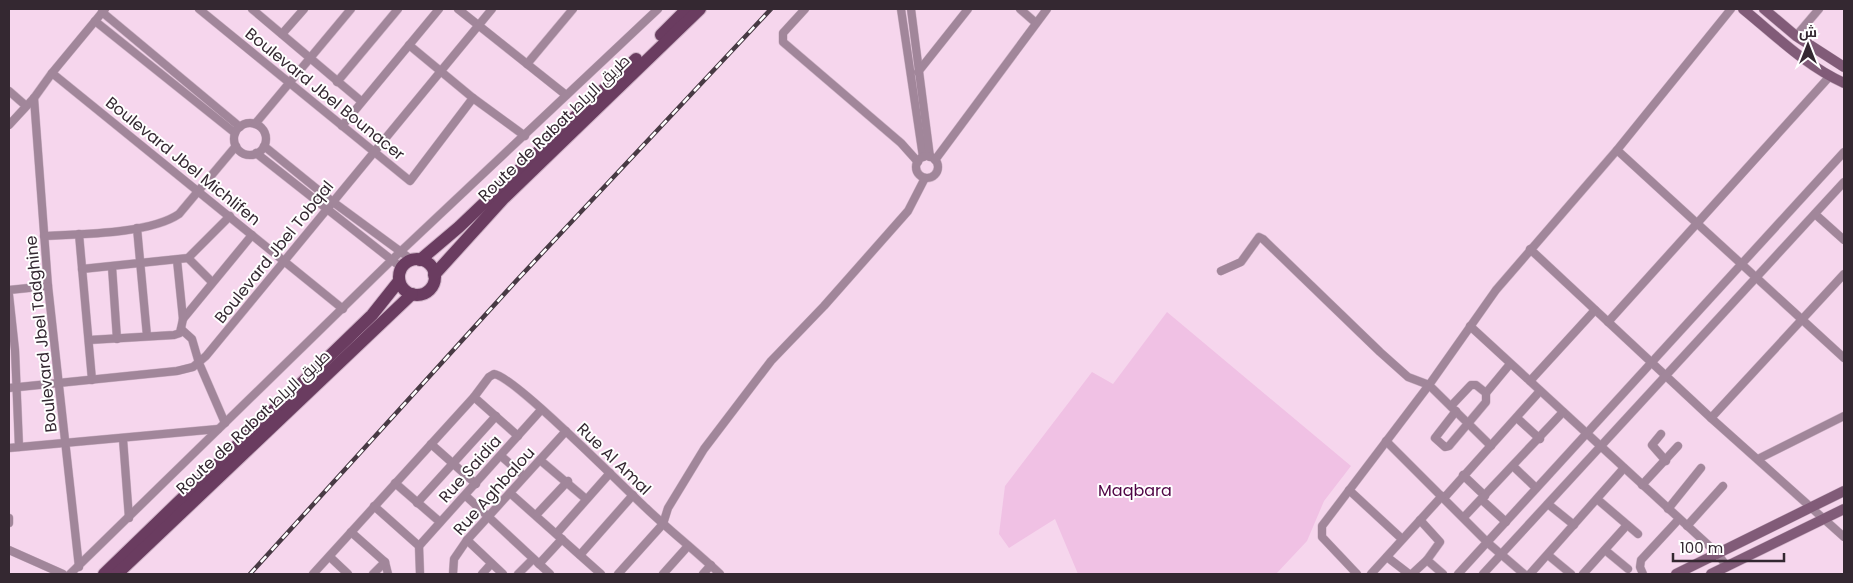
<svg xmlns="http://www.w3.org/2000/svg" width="1853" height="583" font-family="Poppins,Cairo,sans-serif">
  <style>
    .green { fill: #f0c1e4 }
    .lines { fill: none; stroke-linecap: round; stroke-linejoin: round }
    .street-casing { stroke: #cfb3c7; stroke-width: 9 }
    .secondary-casing { stroke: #cfb3c7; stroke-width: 11 }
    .primary-casing { stroke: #cfb3c7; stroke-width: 14 }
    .street { stroke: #a1869a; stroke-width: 8 }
    .secondary { stroke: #815b78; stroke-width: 10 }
    .primary { stroke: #6a3c60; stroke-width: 12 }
    .rail-casing { stroke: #483a44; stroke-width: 4.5 }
    .rail { stroke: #fff; stroke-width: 2.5; stroke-dasharray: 8; stroke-linecap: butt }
    .labels { text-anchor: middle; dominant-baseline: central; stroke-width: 4; stroke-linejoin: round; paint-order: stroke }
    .street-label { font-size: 16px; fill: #342831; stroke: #fff }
    .park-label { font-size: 16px; fill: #4f0344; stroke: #fff }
  </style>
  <rect width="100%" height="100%" fill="#f6d6ed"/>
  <polygon class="green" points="1167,312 1351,466 1324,501 1307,541 1276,574 1078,574 1055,519 1009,548 999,534 1005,486 1092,372 1113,384"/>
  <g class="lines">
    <g class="street-casing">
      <g id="street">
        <polyline points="199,9 410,181 473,98"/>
        <polyline points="252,9 361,101"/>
        <polyline points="458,9 566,95"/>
        <polyline points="805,9 783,33 783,42 901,143 918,162"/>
        <polyline points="901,9 923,157"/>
        <polyline points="911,9 930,157"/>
        <polyline points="1020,9 1036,23"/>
        <polyline points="102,12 240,127"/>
        <polyline points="95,21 235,133"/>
        <polyline points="282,34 304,9"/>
        <polyline points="1796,36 1819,9"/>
        <polyline points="409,45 473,98 525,136"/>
        <polyline points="527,64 573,9"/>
        <polyline points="918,72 968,9"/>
        <polyline points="52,73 343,309"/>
        <polyline points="337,82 398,9"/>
        <polyline points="9,91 25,105"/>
        <polyline points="34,98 48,286 79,567"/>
        <circle cx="250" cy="139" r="16"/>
        <polyline points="255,124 351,9"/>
        <polyline points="9,125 34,98 52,73 105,9"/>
        <polyline points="342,126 439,9"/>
        <polyline points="264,146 333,202 412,260"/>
        <polyline points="1617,150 1844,358"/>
        <polyline points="256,153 402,268"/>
        <circle cx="927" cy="167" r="11"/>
        <polyline points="935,160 1047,9"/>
        <polyline points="1815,214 1844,240"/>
        <polyline points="137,228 147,336"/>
        <polyline points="79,234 92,380"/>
        <path d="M44 236C80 234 150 234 179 214L236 146"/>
        <polyline points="1530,249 1711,418 1844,537"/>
        <polyline points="188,258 212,282"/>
        <polyline points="112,267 117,339"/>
        <polyline points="82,269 188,258 230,216"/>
        <polyline points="1221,271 1241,262 1259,237 1263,239 1380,352 1408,377 1429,385 1491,446"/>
        <polyline points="9,290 48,286"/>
        <polyline points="9,295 15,350 19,447"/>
        <polyline points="183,319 252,235"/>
        <polyline points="1608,322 1830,76"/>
        <polyline points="1470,326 1718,554 1727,567"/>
        <polyline points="181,329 192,339 199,363 225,423"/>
        <polyline points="89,340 174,335 180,333 183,319 177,260"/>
        <polyline points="1530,381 1595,310"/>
        <polyline points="9,388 177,371 193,367 206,356 492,9"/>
        <polyline points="474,397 518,436"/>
        <polyline points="1451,406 1471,385 1476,385 1486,393 1510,364"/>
        <polyline points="1456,411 1435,438 1445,447 1449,446 1486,402 1486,393"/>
        <polyline points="1517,418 1540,439"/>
        <polyline points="1711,418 1844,274"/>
        <polyline points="1661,434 1652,445 1666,461"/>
        <polyline points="123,439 129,518"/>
        <polyline points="1386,441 1488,543 1524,574"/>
        <polyline points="431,444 476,484"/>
        <polyline points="9,448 218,429"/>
        <polyline points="501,456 524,476"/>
        <polyline points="1758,459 1844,416"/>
        <polyline points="540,460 586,499"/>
        <polyline points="1513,466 1536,488"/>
        <polyline points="1463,475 1485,496"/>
        <polyline points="395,483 440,522"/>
        <polyline points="1642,485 1678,446"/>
        <polyline points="1349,490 1402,539"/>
        <polyline points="510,493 601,574"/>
        <polyline points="466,496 550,574"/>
        <polyline points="1444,498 1540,391"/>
        <polyline points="1597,499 1638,534"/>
        <polyline points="1482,500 1506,522"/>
        <polyline points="417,503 496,416"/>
        <polyline points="1548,504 1574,525"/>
        <polyline points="374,506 419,546 420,574"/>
        <polyline points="1668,509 1701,468"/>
        <polyline points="537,514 568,481"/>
        <polyline points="1464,517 1563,412"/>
        <polyline points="9,518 9,523"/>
        <polyline points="1420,520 1440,542 1427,560 1443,574"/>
        <polyline points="1687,526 1723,486"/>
        <polyline points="351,532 385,562 388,574"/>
        <polyline points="557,533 610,473"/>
        <polyline points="467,540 503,574"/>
        <polyline points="419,546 541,410"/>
        <polyline points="9,550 63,574"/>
        <polyline points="1605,550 1628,569"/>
        <polyline points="580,555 633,495"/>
        <polyline points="1548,555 1571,574"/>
        <polyline points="330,557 348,574"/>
        <polyline points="1387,557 1409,574"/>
        <polyline points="539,564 562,539"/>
        <polyline points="70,574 399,253 658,9"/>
        <path d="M313 574 474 397 489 377 494 374C514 376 624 488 646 508 670 531 696 551 720 574"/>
        <polyline points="373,574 385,562"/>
        <polyline points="453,574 454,559 467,540 566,431"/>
        <polyline points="482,574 491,564"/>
        <polyline points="518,574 533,559"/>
        <polyline points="618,574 663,524 668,508 704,449 771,361 824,306 908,211 925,178"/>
        <polyline points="663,574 688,546"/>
        <polyline points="703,574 711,565"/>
        <polyline points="1357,574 1322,537 1322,526 1429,385 1496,290 1617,150 1731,9"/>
        <polyline points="1371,574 1442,496"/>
        <polyline points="1412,574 1427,560"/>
        <polyline points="1458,574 1844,152"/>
        <polyline points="1483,574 1844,182"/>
        <polyline points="1530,574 1624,468"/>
        <polyline points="1583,574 1627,525"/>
        <polyline points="1643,574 1640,567 1641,560 1679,519"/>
      </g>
    </g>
    <g class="secondary-casing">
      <g id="secondary">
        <path d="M1743 9C1775 35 1806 66 1844 83"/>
        <polyline points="1764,9 1796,36 1844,67"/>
        <polyline points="1676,574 1844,491"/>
        <polyline points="1711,574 1844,509"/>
      </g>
    </g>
    <g class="primary-casing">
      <g id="primary">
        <polyline points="661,35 687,9"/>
        <circle cx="417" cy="277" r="18"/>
        <polyline points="420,260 459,227 636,59"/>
        <polyline points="434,275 503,199 700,9"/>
        <polyline points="104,574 372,315 399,281"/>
        <polyline points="117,574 412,294"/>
      </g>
    </g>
    <use href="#street" class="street"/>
    <use href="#secondary" class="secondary"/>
    <use href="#primary" class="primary"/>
    <g class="rail-casing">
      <polyline id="rail" points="250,574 517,280 771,9"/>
    </g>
    <use href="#rail" class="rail"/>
  </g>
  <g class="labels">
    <g class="street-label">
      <text transform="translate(325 94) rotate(39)">Boulevard Jbel Bounacer</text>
      <text transform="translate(554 128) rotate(-44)">Route de Rabat طريق الرباط</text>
      <text transform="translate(183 161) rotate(39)">Boulevard Jbel Michlifen</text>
      <text transform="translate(274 252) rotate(-51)">Boulevard Jbel Tobqal</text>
      <text transform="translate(41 334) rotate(-96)">Boulevard Jbel Tadghine</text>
      <text transform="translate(253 422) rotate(-43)">Route de Rabat طريق الرباط</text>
      <text transform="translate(614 459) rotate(44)">Rue Al Amal</text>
      <text transform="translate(470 469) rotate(-48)">Rue Saidia</text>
      <text transform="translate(494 491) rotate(-48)">Rue Aghbalou</text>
    </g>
    <g class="park-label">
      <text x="1135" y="490">Maqbara</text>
    </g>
  </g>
  <rect width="1853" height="583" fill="none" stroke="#342831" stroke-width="20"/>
  <g transform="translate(1808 45)" stroke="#ffffff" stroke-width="4" paint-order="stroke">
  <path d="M0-4L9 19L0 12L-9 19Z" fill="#342831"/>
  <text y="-8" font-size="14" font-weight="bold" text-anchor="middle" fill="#342831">ش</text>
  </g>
  <path d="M1673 553v8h111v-8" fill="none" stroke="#342831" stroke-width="2.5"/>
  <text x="1680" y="553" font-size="15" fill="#342831" stroke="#ffffff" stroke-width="4" paint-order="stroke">100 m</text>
</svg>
